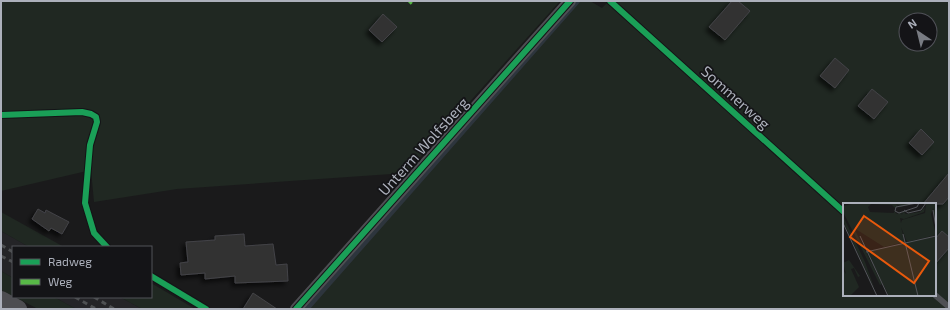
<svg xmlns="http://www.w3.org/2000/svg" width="950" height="310" font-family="'Exo 2',sans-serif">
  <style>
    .built { fill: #242427 }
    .green { fill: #202822; fill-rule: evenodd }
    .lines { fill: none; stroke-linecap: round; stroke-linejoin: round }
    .stream { stroke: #2d353d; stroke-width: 4.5 }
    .building { fill: #323233; stroke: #434347; filter: url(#shadow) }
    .lane { stroke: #4e4f53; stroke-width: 6 }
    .street { stroke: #4e4f53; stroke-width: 12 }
    .secondary { stroke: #4d4d51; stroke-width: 18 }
    .rail { stroke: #4e5052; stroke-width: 3; stroke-dasharray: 5 4; stroke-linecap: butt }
    .quiet { stroke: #58b947; stroke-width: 5; stroke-dasharray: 10 5; stroke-linecap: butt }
    .cycleway-casing { stroke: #141417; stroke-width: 8 }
    .cycleway { stroke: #1a9f57; stroke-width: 6 }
    .labels { text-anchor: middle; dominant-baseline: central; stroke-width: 3.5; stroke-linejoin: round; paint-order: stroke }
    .street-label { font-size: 15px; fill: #acb0bb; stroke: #141417 }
    .inset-road { fill: none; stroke: #54565b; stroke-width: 1 }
    .view { fill: #e8590c; fill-opacity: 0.15; stroke: #e8590c; stroke-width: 2 }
    .inset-edge { fill: none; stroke: #acb0bb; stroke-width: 2 }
  </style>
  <defs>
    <filter id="shadow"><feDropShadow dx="-3.5" dy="3.5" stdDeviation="2" flood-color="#0009"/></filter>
  </defs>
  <rect width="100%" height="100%" fill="#1a1a1b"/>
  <g class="built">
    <polygon points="1,231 29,247 13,247 13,278 1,271"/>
    <polygon points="54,297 120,297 142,309 76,309"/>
  </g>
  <g class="green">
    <polygon points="1,1 560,1 406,173 177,189 94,202 91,170 1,191"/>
    <path d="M574 1H590L602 8 609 1H949V309H301ZM906 20H930V44H906ZM844 204H935V295H844Z"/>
    <polygon points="1,212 64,247 29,247 1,231"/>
    <polygon points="1,271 13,278 13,296 1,290"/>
    <polygon points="151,283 195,309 142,309 120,297 151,297"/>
    <polygon points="15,297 54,297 76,309 38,309"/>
  </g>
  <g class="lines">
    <polyline class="stream" points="307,309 578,1"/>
  </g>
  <g class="building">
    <polygon points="732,1 738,1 750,11 725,40 709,27"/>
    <polygon points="383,14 397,27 382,42 369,30"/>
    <polygon points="835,58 849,70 835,88 820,76"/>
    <polygon points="872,89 888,102 874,119 858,106"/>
    <polygon points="921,129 934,142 922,155 909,143"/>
    <polygon points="949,173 949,197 943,204 923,204"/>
    <polygon points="38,209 45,213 46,210 69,222 62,234 51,228 49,231 32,219"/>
    <polygon points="942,231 949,237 949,248 935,264 935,239"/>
    <polygon points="244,234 245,246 273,244 276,265 287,264 288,281 235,283 235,276 205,279 205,273 181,275 180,263 188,262 186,242 215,240 215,236"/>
    <polygon points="253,293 277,309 243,309"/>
  </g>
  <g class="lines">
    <g class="lane">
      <polyline points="610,1 844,212"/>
      <polyline points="94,233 107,247"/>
      <polyline points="151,276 206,309"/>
      <polyline points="935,295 949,307"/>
    </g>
    <polyline class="street" points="296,309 570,1"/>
    <polyline class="secondary" points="1,300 18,309"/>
    <g class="rail">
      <polyline points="1,245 13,252"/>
      <polyline points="1,256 13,262"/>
      <polyline points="75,297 96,309"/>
      <polyline points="94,297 114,309"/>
    </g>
    <polyline class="quiet" points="409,3 411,1"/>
    <g class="cycleway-casing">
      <g id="cycleway">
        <polyline points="610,1 844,212"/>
        <polyline points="1,115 82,112 91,114 96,117 97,122 90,145 85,203 94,233 107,247"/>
        <polyline points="151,276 206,309"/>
        <polyline points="296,309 570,1"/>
      </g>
    </g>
    <use href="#cycleway" class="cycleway"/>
  </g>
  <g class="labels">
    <g class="street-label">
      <text transform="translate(736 97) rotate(42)">Sommerweg</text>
      <text transform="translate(423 146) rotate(-48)">Unterm Wolfsberg</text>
    </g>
  </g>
  <g transform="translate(843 203)">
    <rect width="93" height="93" fill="#1a1a1b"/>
    <path d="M13 0H73L58 4 52 0 55 3 52 5 49 2 28 1 25 4 27 9 51 10V8L54 11 58 9 59 12 60 8 63 11 77 9 82 4 81 9 61 16 57 15 58 20 59 17 82 10 83 1 93 0V20L90 5 88 11 93 32 64 39 58 24 62 39 41 44 11 25 39 81 37 82 0 9V3ZM0 13 22 59 32 87 0 18ZM93 33V93H46L24 49ZM6 57 17 73 15 74 11 65 8 66 16 84 7 93H0V67L3 71 0 60Z" fill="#202822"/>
    <path class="inset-road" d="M74 0 53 4 52 8 56 10 74 4 76 0M61 7 65 10 78 7 83 0M90 7 93 25M0 20 34 93M60 31 75 93M17 33 45 93M23 49 93 33"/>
    <path class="view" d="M21 13 86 58 71 80 7 34Z"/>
    <rect width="93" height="93" class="inset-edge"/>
  </g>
  <rect width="950" height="310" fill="none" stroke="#acb0bb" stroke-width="4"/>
  <rect x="12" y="246" width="140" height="52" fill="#141417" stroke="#515259"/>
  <rect x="20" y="259" width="20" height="6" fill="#1a9f57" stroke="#515259"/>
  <text x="48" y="266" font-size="12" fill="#acb0bb">Radweg</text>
  <rect x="20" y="279" width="20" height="6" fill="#58b947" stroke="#515259"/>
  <text x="48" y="286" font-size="12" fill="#acb0bb">Weg</text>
  <g transform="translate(918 32) rotate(325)"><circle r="19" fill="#141417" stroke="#515259"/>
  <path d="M0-3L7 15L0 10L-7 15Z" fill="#797c83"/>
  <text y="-6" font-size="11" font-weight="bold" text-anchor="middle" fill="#acb0bb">N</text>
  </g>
</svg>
